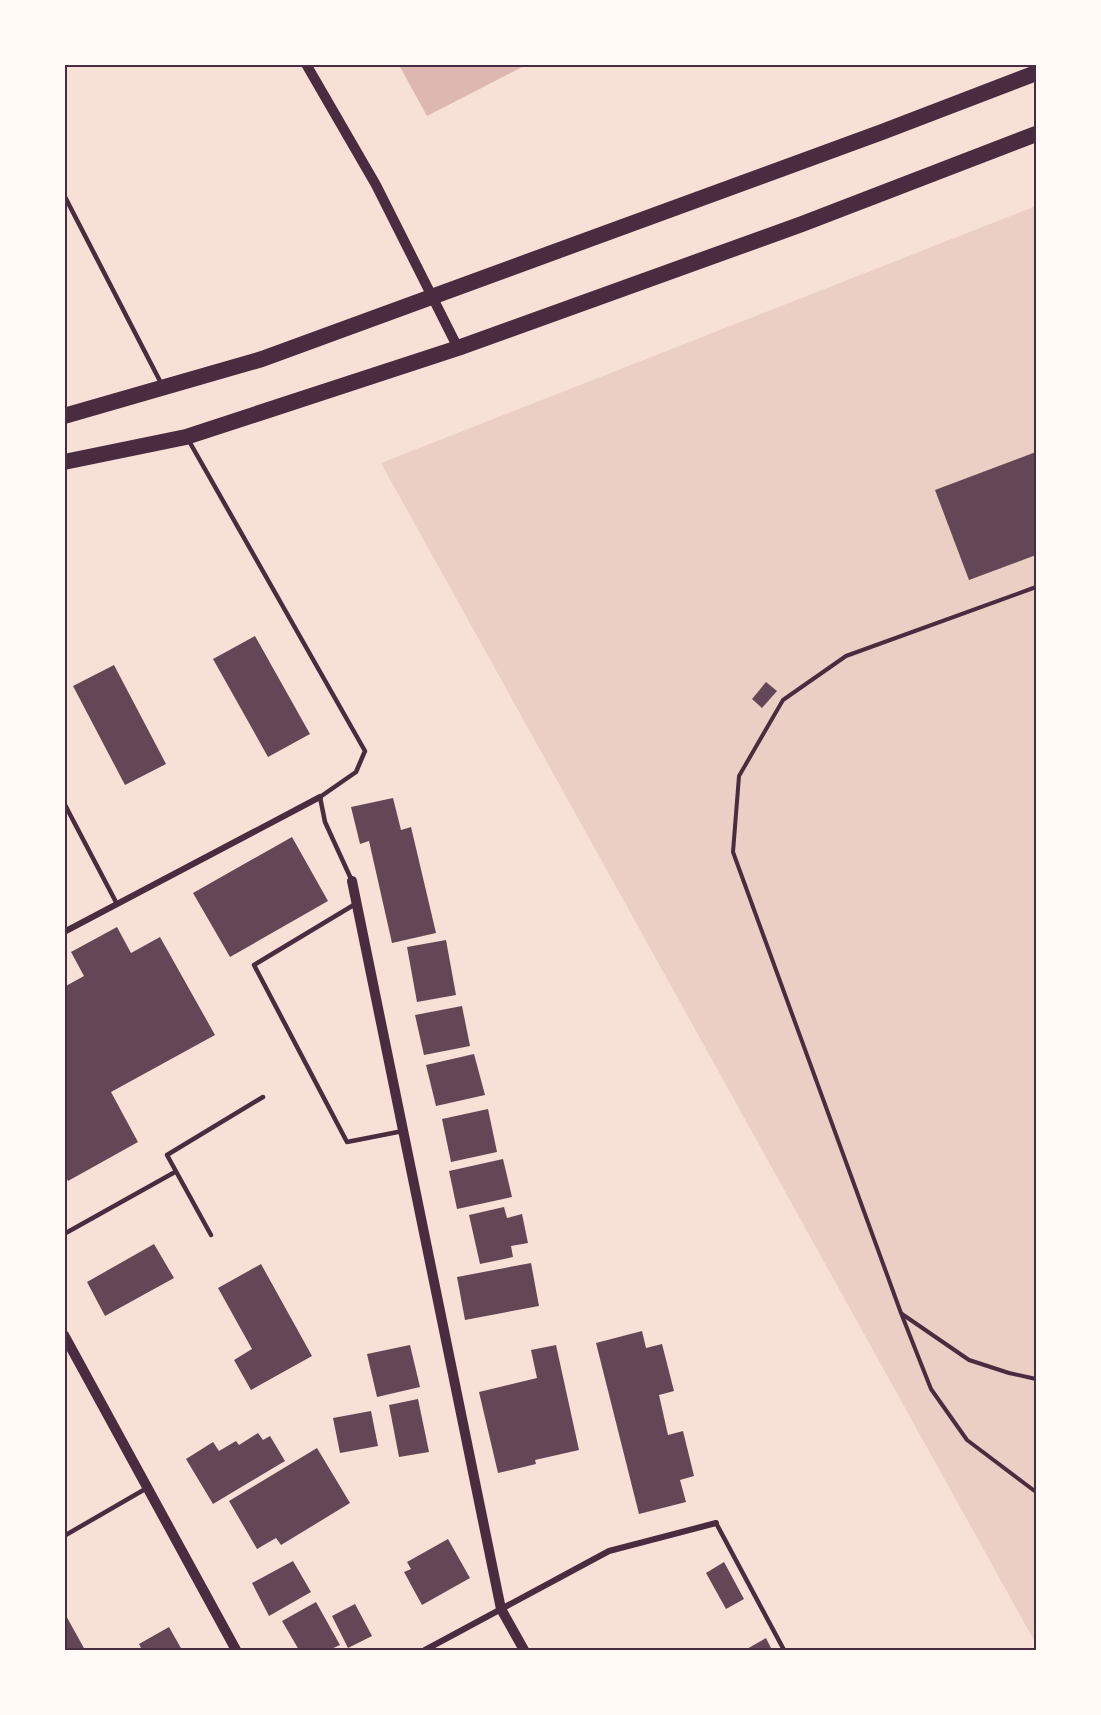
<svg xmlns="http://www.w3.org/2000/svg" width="1101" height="1715" font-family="Overpass,sans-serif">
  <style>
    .green { fill: #ebcfc5 }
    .water { fill: #dcb8b0 }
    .building { fill: #644757 }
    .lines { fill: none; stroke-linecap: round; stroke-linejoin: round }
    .path { stroke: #4a2c40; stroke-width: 4 }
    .service { stroke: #4a2c40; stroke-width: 4.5 }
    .minor { stroke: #4a2c40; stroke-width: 6 }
    .tertiary { stroke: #4a2c40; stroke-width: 10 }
    .trunk { stroke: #4a2c40; stroke-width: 16 }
    .neatline { fill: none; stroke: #4a2c40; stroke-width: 2 }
  </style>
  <rect width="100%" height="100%" fill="#f7e1d7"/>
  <polygon class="green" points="1036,206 1036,1644 381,463"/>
  <polygon class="water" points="399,65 526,65 427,116"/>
  <g class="building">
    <polygon points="1036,452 1036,555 969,580 935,490"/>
    <polygon points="255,636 310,734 268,757 213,659"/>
    <polygon points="114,665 166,764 125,785 73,686"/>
    <polygon points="766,682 777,691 762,708 752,699"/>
    <polygon points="393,798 401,830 411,827 436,933 392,943 369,841 360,844 351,807"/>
    <polygon points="292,837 328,901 230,957 193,893"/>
    <polygon points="117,927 131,953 160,937 215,1035 111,1092 138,1142 68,1181 64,1174 64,987 84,976 71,952"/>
    <polygon points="446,940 456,995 417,1002 407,947"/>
    <polygon points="462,1006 470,1046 424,1055 415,1015"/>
    <polygon points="474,1054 485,1095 436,1106 426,1065"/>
    <polygon points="488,1109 497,1152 451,1162 442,1119"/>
    <polygon points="503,1159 512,1197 457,1209 449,1171"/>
    <polygon points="504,1207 507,1218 522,1214 528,1243 511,1246 513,1257 480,1264 469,1215"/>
    <polygon points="154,1244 174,1278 105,1316 87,1282"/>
    <polygon points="531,1263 539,1306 465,1320 457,1277"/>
    <polygon points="261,1264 312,1356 251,1390 234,1360 252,1349 218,1288"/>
    <polygon points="642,1331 646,1348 662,1344 674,1391 659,1395 668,1435 683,1431 694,1476 680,1480 686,1502 639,1514 596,1343"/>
    <polygon points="410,1345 420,1387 377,1397 367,1354"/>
    <polygon points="556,1345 579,1450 535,1460 536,1464 498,1473 479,1392 537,1378 531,1350"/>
    <polygon points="418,1399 429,1452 399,1457 389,1405"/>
    <polygon points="371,1411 378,1446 340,1453 333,1418"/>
    <polygon points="258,1433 263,1440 270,1436 285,1461 213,1504 186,1459 213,1442 219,1451 236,1441 239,1445"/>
    <polygon points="317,1448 350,1503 281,1545 276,1538 257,1549 229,1501"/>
    <polygon points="448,1539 470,1578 422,1605 404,1572 411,1569 407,1562"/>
    <polygon points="293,1561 311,1592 269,1616 252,1583"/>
    <polygon points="724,1562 744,1599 726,1609 706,1573"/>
    <polygon points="316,1602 340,1645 329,1650 299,1650 282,1621"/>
    <polygon points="355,1604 372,1636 348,1648 332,1616"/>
    <polygon points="64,1612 85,1650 64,1650"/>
    <polygon points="169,1627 182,1650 142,1650 139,1644"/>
    <polygon points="766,1638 772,1650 745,1650"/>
  </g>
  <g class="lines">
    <g class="path">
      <polyline points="1036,587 846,656 783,700 739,776 733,852 901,1313 931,1389 967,1440 1036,1492"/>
      <polyline points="902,1314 969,1360 1009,1373 1036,1379"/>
    </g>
    <g class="service">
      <polyline points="64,195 161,383"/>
      <polyline points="189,441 365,751 356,772 320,797 325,822 352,881"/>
      <polyline points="64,803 117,904"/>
      <polyline points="357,903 254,965 347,1142 403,1131"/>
      <polyline points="64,1234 175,1172"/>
      <polyline points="211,1235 167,1155 263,1097"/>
      <polyline points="716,1523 784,1650"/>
      <polyline points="64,1536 147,1488"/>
    </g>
    <g class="minor">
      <polyline points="64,932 320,797"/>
      <polyline points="425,1650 609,1551 716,1523"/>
    </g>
    <g class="tertiary">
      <polyline points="306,64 376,185 458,348"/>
      <polyline points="352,881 501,1609 524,1650"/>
      <polyline points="64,1335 236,1650"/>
    </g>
    <g class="trunk">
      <polyline points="64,416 262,359 882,132 1036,73"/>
      <polyline points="64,462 186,437 458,348 802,224 1036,134"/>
    </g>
  </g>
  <rect width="1101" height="1715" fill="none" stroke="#fffaf5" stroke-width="132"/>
  <rect x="66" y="66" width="969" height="1583" class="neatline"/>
</svg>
